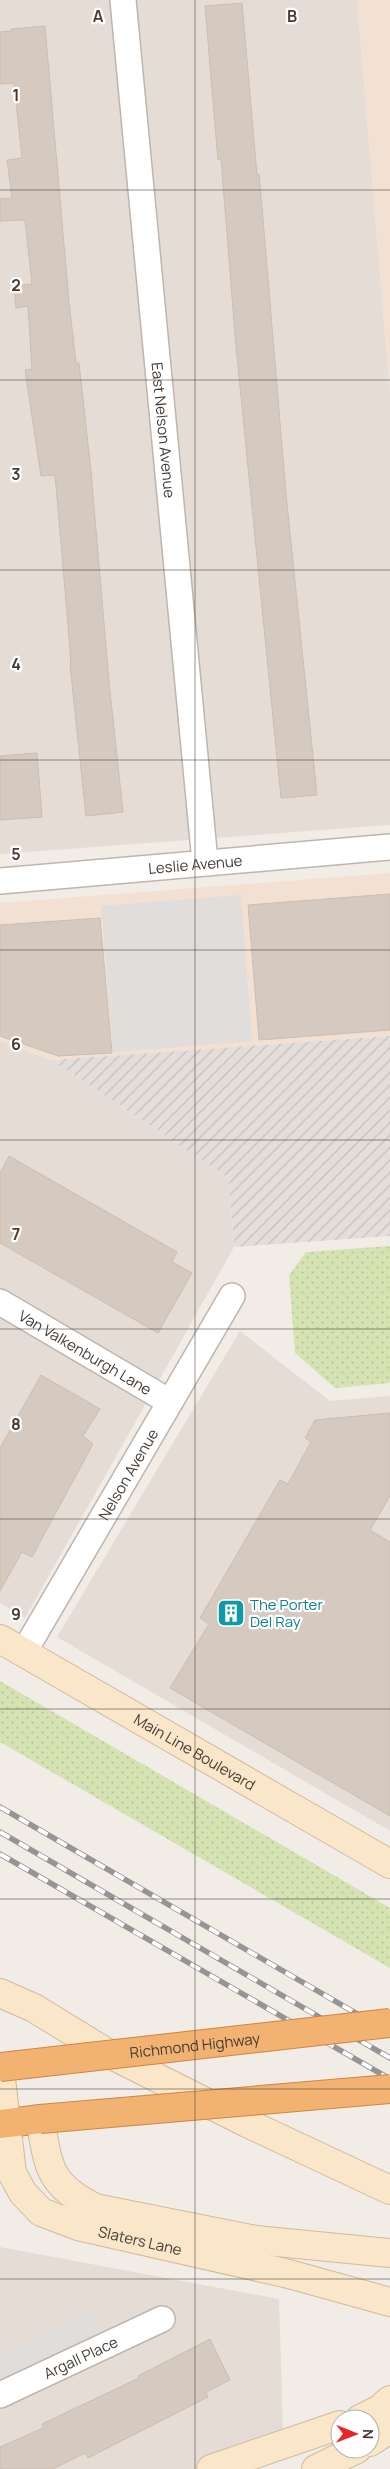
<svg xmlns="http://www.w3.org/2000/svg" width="390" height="2469" font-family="Manrope,sans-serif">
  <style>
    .residential { fill: #e5ddd5 }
    .commercial { fill: #f2e0d3 }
    .industrial { fill: url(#industrial-furrows) }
    .green { fill: url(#green-dots) }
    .parking { fill: #e0dddb }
    .building { fill: #d5c9c0; stroke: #ccbdb0 }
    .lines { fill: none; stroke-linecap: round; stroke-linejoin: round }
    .street-casing { stroke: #bfb5ad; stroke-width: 28 }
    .secondary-casing { stroke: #d1ba9c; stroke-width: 30 }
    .highway-casing { stroke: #d08541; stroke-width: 30 }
    .street { stroke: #fff; stroke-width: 25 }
    .secondary { stroke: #fae6c8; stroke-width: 28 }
    .highway { stroke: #f2b271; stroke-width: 28 }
    .rail-casing { stroke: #959595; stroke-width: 5.5 }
    .rail { stroke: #fff; stroke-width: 4; stroke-dasharray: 11; stroke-linecap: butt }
    .highway-bridge-casing { stroke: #d08541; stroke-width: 30; stroke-linecap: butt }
    .highway-bridge { stroke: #f2b271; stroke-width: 28 }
    .grid { fill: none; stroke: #443c36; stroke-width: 1; stroke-opacity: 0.55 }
    .labels { text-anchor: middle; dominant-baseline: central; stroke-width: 4.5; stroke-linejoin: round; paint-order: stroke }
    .street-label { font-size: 15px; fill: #443c36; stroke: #fff }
    .culture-label { font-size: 15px; fill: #0d838f; stroke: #fff; text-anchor: start }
    .grid-label { font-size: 16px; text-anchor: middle; font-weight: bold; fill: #443c36; stroke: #fff; stroke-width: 4.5; stroke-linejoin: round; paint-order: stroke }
  </style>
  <defs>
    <pattern id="industrial-furrows" width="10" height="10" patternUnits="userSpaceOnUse" patternTransform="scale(1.25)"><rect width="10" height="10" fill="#e4dedb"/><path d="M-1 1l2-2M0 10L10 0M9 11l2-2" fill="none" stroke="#c5bfbd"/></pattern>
    <pattern id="green-dots" width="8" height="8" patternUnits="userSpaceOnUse" patternTransform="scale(1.25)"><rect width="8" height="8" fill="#d5e3b2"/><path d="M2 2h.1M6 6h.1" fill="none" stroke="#b8c49a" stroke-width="1.8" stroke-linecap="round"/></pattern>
  </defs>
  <rect width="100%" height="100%" fill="#f2ece6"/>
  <g class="residential">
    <polygon points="0,0 357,0 390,395 390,825 0,854"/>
    <polygon points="0,1041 52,1060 229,1178 234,1247 25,1618 0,1603"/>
    <polygon points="240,1331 330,1401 390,1396 390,1831 57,1637"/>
    <polygon points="0,2247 279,2299 283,2433 200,2469 0,2469"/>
  </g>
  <g class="commercial">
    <polygon points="357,0 390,0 390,394"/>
    <polygon points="390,873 390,1036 52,1060 0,1041 0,903"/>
  </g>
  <polygon class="industrial" points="390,1036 390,1236 234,1247 229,1178 52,1060"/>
  <g class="green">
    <polygon points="390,1246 390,1383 335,1388 295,1353 289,1275 306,1252"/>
    <polygon points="0,1681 390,1908 390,1968 0,1742"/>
  </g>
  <g class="parking">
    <polygon points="241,895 252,1041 113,1052 101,906"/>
    <polygon points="95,2311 116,2356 0,2410 0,2356"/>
  </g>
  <g class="building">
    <polygon points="242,3 257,175 259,174 263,219 286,494 317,795 281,798 236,346 221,159 218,160 205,6"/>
    <polygon points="45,26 69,302 76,363 79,363 91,471 109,682 123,812 86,816 70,665 71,665 68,624 55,475 41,476 25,370 32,369 28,306 16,308 14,286 32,284 25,220 0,221 0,199 12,198 7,160 22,158 14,83 0,84 0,32 11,31 11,29"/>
    <polygon points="37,753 42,817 0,820 0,756"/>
    <polygon points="390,894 390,1030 259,1040 248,905"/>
    <polygon points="100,918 112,1053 58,1056 0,1036 0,925"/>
    <polygon points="9,1156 177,1252 172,1262 192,1273 158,1333 0,1243 0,1173"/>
    <polygon points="41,1375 100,1409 83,1436 93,1444 32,1557 22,1552 0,1591 0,1448"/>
    <polygon points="390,1413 390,1496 370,1530 390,1542 390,1816 170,1688 209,1624 200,1618 280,1480 288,1484 311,1442 305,1438 315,1420"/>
    <polygon points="210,2339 230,2380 206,2392 208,2397 88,2458 85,2453 53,2469 0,2469 0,2447 43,2428 42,2424 139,2378 138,2376"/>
  </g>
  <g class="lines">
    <g class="street-casing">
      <g id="street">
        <path id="s1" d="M123 0 205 862"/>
        <path id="s2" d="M0 881 390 847"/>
        <path id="s3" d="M0 1302 170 1402"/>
        <path id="s4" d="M24 1652 232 1296"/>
        <path id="s5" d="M0 2395 162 2319"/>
      </g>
    </g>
    <g class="secondary-casing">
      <g id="secondary">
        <path id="s6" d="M0 1639 390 1864"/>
        <polyline points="0,1993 34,2008 104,2051 247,2123 390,2190"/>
        <path id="s7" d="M0 2070 12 2173 23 2193 41 2212 78 2226 289 2274 390 2302"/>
        <path d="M40 2119C49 2168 48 2184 95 2208L256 2240 390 2253"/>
        <polyline points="360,2419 380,2409 390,2400"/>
        <polyline points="370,2442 390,2429"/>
        <polyline points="211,2469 340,2425"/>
        <polyline points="316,2469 357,2449"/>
      </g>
    </g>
    <g class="highway-casing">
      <polyline id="highway" points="0,2124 40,2119"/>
    </g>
    <use href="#street" class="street"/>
    <use href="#secondary" class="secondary"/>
    <use href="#highway" class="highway"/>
    <g class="rail-casing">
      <g id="rail">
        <polyline points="0,1807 390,2033"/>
        <polyline points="0,1832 390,2058"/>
        <polyline points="0,1854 390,2079"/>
      </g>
    </g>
    <use href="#rail" class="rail"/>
    <g class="highway-bridge-casing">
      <g id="highway-bridge">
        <path id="s8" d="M0 2067 390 2023"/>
        <polyline points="40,2119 390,2089"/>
      </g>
    </g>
    <use href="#highway-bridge" class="highway-bridge"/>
  </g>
  <path class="grid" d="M195 0V2469M0 190H390M0 380H390M0 570H390M0 760H390M0 950H390M0 1140H390M0 1329H390M0 1519H390M0 1709H390M0 1899H390M0 2089H390M0 2279H390"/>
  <defs>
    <g id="building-square" transform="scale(1.4375)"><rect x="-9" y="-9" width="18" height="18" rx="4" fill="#0f9aa8" stroke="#fff"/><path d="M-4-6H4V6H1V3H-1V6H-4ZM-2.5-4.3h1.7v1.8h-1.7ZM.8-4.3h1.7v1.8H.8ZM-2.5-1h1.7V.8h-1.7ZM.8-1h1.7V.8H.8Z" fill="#fff"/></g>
  </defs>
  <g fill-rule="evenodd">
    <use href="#building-square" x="231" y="1613"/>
  </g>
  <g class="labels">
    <g class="street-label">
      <text stroke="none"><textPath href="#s1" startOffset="432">East Nelson Avenue</textPath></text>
      <text stroke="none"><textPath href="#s2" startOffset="196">Leslie Avenue</textPath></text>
      <text stroke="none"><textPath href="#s3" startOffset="99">Van Valkenburgh Lane</textPath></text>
      <text stroke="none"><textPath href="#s4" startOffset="206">Nelson Avenue</textPath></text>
      <text stroke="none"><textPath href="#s6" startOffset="225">Main Line Boulevard</textPath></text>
      <text stroke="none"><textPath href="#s8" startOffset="196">Richmond Highway</textPath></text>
      <text stroke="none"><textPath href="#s7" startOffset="256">Slaters Lane</textPath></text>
      <text stroke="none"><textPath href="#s5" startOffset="89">Argall Place</textPath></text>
    </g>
    <g class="culture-label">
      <text x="250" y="1604">The Porter<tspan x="250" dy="17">Del Ray</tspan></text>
    </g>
  </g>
  <g class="grid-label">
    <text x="98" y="22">A</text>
    <text x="292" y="22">B</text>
    <text x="16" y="101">1</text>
    <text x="16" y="291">2</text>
    <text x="16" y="480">3</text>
    <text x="16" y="670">4</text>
    <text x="16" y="860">5</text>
    <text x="16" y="1050">6</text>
    <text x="16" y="1240">7</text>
    <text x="16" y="1430">8</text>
    <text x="16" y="1620">9</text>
  </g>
  <g transform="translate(355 2434) rotate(91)"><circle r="24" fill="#ffffff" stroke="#b4b1af"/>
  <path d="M0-4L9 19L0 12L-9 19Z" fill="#e82628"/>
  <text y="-8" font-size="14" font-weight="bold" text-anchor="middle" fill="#443c36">N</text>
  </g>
</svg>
